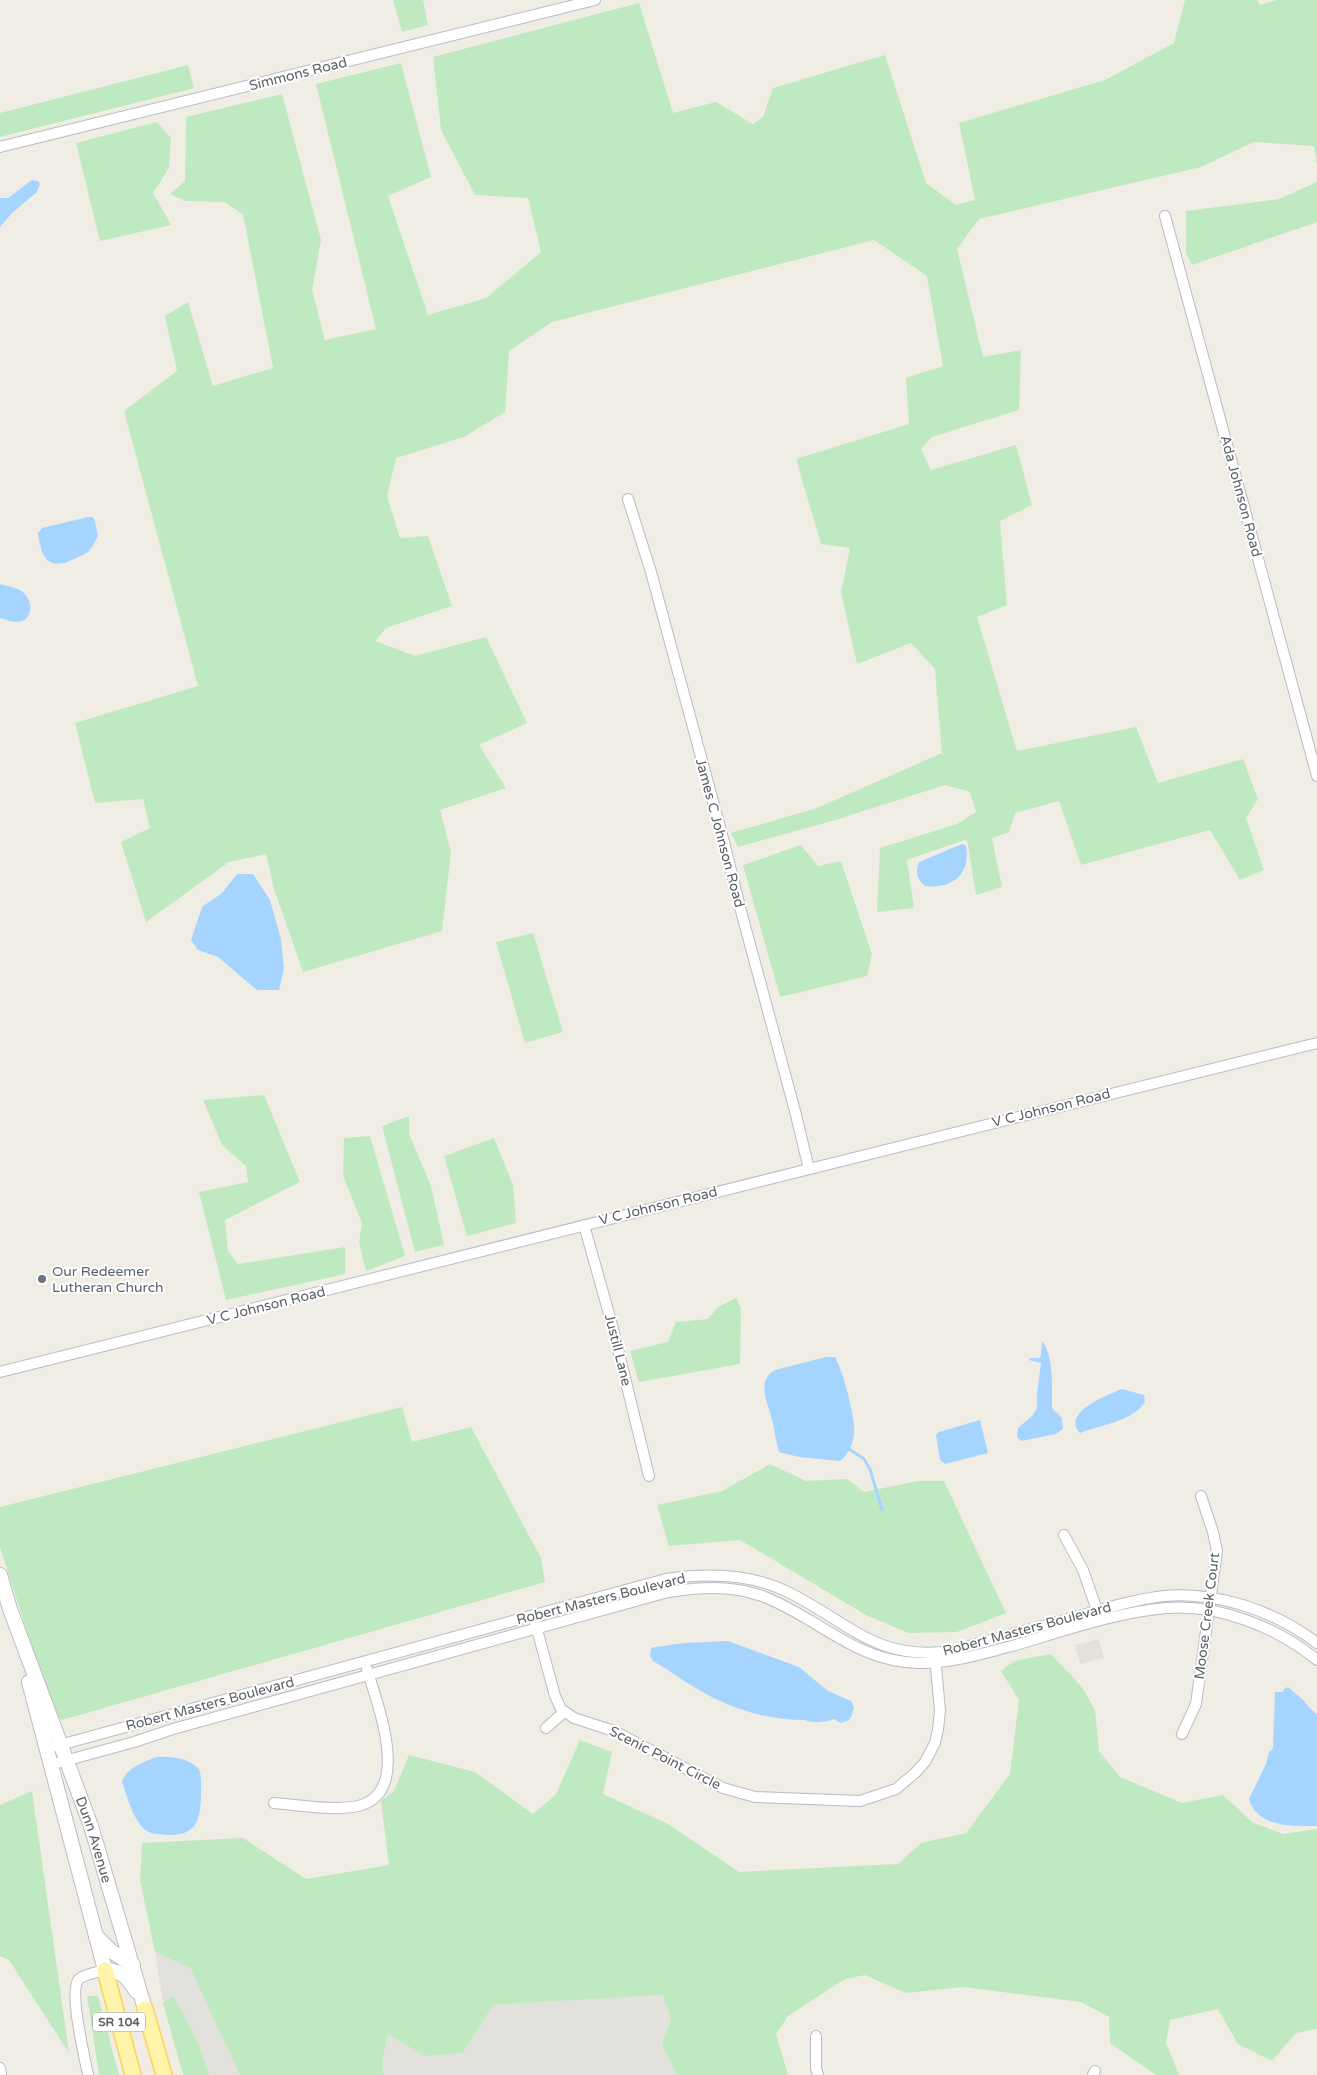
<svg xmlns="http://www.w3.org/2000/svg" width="1317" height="2075" font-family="'Varela Round',sans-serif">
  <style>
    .industrial { fill: #e3e1dc }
    .green { fill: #bfe9c1 }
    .water { fill: #a5d5ff }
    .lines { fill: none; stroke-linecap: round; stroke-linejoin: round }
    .stream { stroke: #a5d5ff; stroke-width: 3 }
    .street-casing { stroke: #b9bcc1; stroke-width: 12 }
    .secondary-casing { stroke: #babdc3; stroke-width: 16 }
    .primary-casing { stroke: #fbd252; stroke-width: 18 }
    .street { stroke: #fff; stroke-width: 10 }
    .secondary { stroke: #fff; stroke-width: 14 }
    .primary { stroke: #fff4aa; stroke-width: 15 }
    .worship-dot { fill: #6b7280; stroke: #fff; stroke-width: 2 }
    .labels { text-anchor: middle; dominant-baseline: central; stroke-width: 4; stroke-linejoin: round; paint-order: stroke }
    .shield { fill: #fff; stroke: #8d9094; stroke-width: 1 }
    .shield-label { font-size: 12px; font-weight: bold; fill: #5c6066 }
    .street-label { font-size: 14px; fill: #5c6066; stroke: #fff }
    .worship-label { font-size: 14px; fill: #5b616d; stroke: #fff; text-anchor: start }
  </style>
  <rect width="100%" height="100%" fill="#f0eee4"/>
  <g class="industrial">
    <polygon points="1099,1639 1104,1658 1080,1664 1075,1645"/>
    <polygon points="155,1952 190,1968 240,2075 209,2075 197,2040 173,1995 163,2003"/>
    <polygon points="663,1995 671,2019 662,2045 677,2075 383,2075 382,2061 388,2034 424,2056 463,2053 493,2005"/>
  </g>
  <g class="green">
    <polygon points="393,0 423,0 428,25 402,32"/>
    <polygon points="1185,0 1257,0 1260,5 1276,0 1317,0 1317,165 1314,146 1254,142 1201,167 979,219 957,249 983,357 1021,350 1019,410 932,437 921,449 931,470 1016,445 1032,505 1000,521 1007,605 977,617 1017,751 1136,727 1158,783 1243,759 1258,799 1246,818 1264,870 1240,880 1210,830 1081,865 1059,801 1015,813 1009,832 992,838 1002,887 976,895 967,839 907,860 914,908 877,912 880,848 957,824 976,812 970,792 945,785 832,821 738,847 731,833 817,808 942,753 935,669 911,643 857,664 841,592 850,548 821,544 796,459 909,424 906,378 943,366 927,276 874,240 552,322 509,351 505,412 464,437 396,458 387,496 400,538 428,536 452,606 386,628 375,641 415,656 486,637 527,723 479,745 506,788 440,810 451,852 442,931 303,972 274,889 266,854 229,862 146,922 121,842 150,828 143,799 95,803 75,723 198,686 124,411 177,371 165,316 188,302 213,386 273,368 243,214 224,202 185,201 170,194 185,181 186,117 282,94 321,240 312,290 325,340 376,329 316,84 401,63 431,177 388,196 428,315 486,298 541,252 528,198 475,195 441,130 433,57 639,3 673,113 716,102 753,124 763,117 773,88 885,55 926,183 956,205 975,200 959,123 1105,80 1174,43"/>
    <polygon points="188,65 194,88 0,137 0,113"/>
    <polygon points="157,122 171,138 169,168 153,193 171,225 100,241 76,143"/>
    <polygon points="1317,182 1317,222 1192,265 1186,253 1186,211 1279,199"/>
    <polygon points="801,845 818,866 841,861 872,954 867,976 780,997 743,865"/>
    <polygon points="533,933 563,1032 525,1043 496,942"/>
    <polygon points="264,1095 300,1182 225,1220 228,1251 238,1264 345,1247 345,1274 226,1300 199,1192 248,1182 246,1166 222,1145 203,1100"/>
    <polygon points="409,1116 409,1134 431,1186 444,1245 415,1252 382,1126"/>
    <polygon points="370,1136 405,1256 366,1271 359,1243 362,1223 343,1176 344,1138"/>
    <polygon points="494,1138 513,1185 516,1223 467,1236 444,1156"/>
    <polygon points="736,1298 741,1308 740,1364 639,1382 630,1351 668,1342 676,1322 708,1319 718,1307"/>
    <polygon points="402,1407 412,1442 471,1427 541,1558 545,1582 62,1720 58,1717 34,1653 0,1547 0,1507"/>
    <polygon points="770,1464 806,1481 847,1479 864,1492 918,1481 944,1481 1006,1613 957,1632 908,1633 866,1615 740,1540 669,1546 657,1505 722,1491"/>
    <polygon points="1051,1654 1082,1687 1095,1710 1099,1751 1120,1777 1182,1803 1223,1795 1252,1822 1283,1834 1317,1829 1317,2029 1296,2033 1272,2061 1238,2044 1218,2009 1170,2020 1166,2043 1179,2075 1156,2075 1110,2043 1109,2017 1081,2002 963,1987 905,1993 865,1975 845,1979 788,2016 776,2034 788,2075 677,2075 662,2045 671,2019 663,1995 493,2005 463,2053 424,2056 388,2034 382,2061 383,2075 240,2075 190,1968 155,1952 140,1880 142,1843 243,1838 306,1879 389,1865 381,1801 394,1791 409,1755 475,1772 533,1814 556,1794 580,1740 612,1752 603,1794 668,1824 739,1872 898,1864 921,1843 966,1833 1010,1774 1019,1700 1001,1671 1014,1661"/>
    <polygon points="32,1791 69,2053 9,1960 0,1956 0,1805"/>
    <polygon points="173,1995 197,2040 209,2075 183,2075 163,2003"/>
    <polygon points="87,1996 98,1996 119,2075 99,2075"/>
  </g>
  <g class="water">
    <polygon points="32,180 38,181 40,184 37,192 12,213 0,227 0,198 8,198"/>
    <path d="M88 517H93L95 521 98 536C95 541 92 548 88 552 84 555 78 557 74 559 48 572 41 557 38 533L42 528Z"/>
    <path d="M0 584C6 586 14 587 20 590 34 598 35 622 16 622 11 622 5 619 0 618Z"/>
    <path d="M962 844 966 846C971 875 952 889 925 886 917 878 915 874 919 862Z"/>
    <polygon points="237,874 253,874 270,900 281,939 284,969 279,990 257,990 218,957 198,950 191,940 202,907 222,893"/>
    <path d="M1042 1341C1054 1355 1052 1390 1052 1408L1062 1418 1063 1429 1056 1434 1021 1441 1017 1437 1018 1428 1033 1415 1037 1408V1393L1041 1363 1029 1360 1030 1358H1039L1041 1355Z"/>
    <path d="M826 1357H835C843 1371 856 1419 854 1434 853 1444 848 1455 840 1461L799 1457 779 1452C776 1442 775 1434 773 1424 770 1406 754 1382 775 1370Z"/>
    <path d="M1122 1389 1144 1395 1145 1402C1133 1421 1101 1425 1080 1433 1061 1412 1108 1395 1122 1389Z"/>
    <polygon points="980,1420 988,1453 945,1464 940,1460 936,1435 939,1432"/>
    <path d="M728 1641 799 1667 828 1691 851 1701 854 1707 852 1715 849 1720 841 1723 834 1719C825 1722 814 1724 805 1720 767 1720 731 1709 699 1690 683 1681 669 1670 653 1661L650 1656 651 1648 655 1647 685 1643Z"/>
    <path d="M1288 1687C1292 1691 1297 1694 1301 1698 1307 1703 1310 1710 1317 1714V1826C1293 1826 1257 1828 1249 1799L1266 1764 1269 1752 1273 1748 1275 1692H1283L1284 1689Z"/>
    <path d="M157 1757C172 1756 188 1758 199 1769 202 1778 201 1786 201 1796 200 1820 197 1836 167 1835 160 1834 152 1835 145 1830 132 1818 127 1797 122 1781 129 1766 142 1763 157 1757Z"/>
  </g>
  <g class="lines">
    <polyline class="stream" points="849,1449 864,1459 870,1469 882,1510"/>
    <g class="street-casing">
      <g id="street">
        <polyline points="0,147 595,0"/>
        <polyline points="1165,216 1317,776"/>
        <polyline points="628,499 651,572 724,842 741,911 795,1111 809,1169"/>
        <polyline points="584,1225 611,1321 649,1476"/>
        <path d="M0 1372C440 1265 877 1149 1317 1043"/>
        <polyline points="1064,1535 1083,1570 1099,1616"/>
        <polyline points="535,1622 555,1696 561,1709 574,1718 614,1731 723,1788 755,1797 860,1801 896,1789 915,1773 925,1762 935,1743 938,1729 940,1711 935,1656"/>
        <polyline points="546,1728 564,1712"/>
        <polyline points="1182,1734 1196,1704 1217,1551 1213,1532 1201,1496"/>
        <path d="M56 1746 666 1579C707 1573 750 1573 788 1592 849 1622 876 1662 952 1651 989 1640 1027 1630 1065 1620 1098 1611 1130 1600 1164 1596 1217 1591 1275 1611 1317 1643"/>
        <path d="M50 1765 134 1742 173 1729 668 1592C700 1587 731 1585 762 1596 818 1617 856 1663 920 1663 953 1663 980 1654 1012 1646 1060 1632 1117 1612 1166 1608 1218 1604 1277 1627 1317 1660"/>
        <path d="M274 1803C298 1805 336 1811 358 1806 413 1793 377 1704 367 1669"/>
        <polyline points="816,2036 816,2068 818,2075"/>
        <polyline points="0,2068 1,2075"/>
        <path d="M88 2075C85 2058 68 1990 79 1979 85 1974 97 1972 105 1970"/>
        <polyline points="1093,2075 1095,2071"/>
      </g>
    </g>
    <g class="secondary-casing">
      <g id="secondary">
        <path id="s1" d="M0 1575 10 1609 91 1826 145 2009"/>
        <path d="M29 1682 105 1970C121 1970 128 1977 136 1991"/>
        <polyline points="96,1936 111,1951 133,1965"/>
      </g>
    </g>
    <g class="primary-casing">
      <g id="primary">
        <polyline points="105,1970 133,2075"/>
        <polyline points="145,2009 164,2075"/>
      </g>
    </g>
    <use href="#street" class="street"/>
    <use href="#secondary" class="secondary"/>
    <use href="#primary" class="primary"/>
  </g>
  <circle class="worship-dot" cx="42" cy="1279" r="5"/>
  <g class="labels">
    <rect class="shield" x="93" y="2012.5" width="52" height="19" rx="4"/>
    <g class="shield-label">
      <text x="119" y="2022">SR 104</text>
    </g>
    <g class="street-label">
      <text transform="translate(298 74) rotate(-14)">Simmons Road</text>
      <text transform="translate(1241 496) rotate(75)">Ada Johnson Road</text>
      <text transform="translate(720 833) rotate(75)">James C Johnson Road</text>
      <text transform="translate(1051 1108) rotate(-14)">V C Johnson Road</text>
      <text transform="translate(658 1206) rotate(-14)">V C Johnson Road</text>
      <text transform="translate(266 1306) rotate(-14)">V C Johnson Road</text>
      <text transform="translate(618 1350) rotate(76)">Justill Lane</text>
      <text transform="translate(601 1599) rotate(-14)">Robert Masters Boulevard</text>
      <text transform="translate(1207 1616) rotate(-83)">Moose Creek Court</text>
      <text transform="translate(1027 1629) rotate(-15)">Robert Masters Boulevard</text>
      <text transform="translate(210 1704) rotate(-15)">Robert Masters Boulevard</text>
      <text transform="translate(665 1758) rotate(27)">Scenic Point Circle</text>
      <text stroke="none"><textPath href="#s1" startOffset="281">Dunn Avenue</textPath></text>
    </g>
    <g class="worship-label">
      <text x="52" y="1271">Our Redeemer<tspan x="52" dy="16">Lutheran Church</tspan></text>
    </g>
  </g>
</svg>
